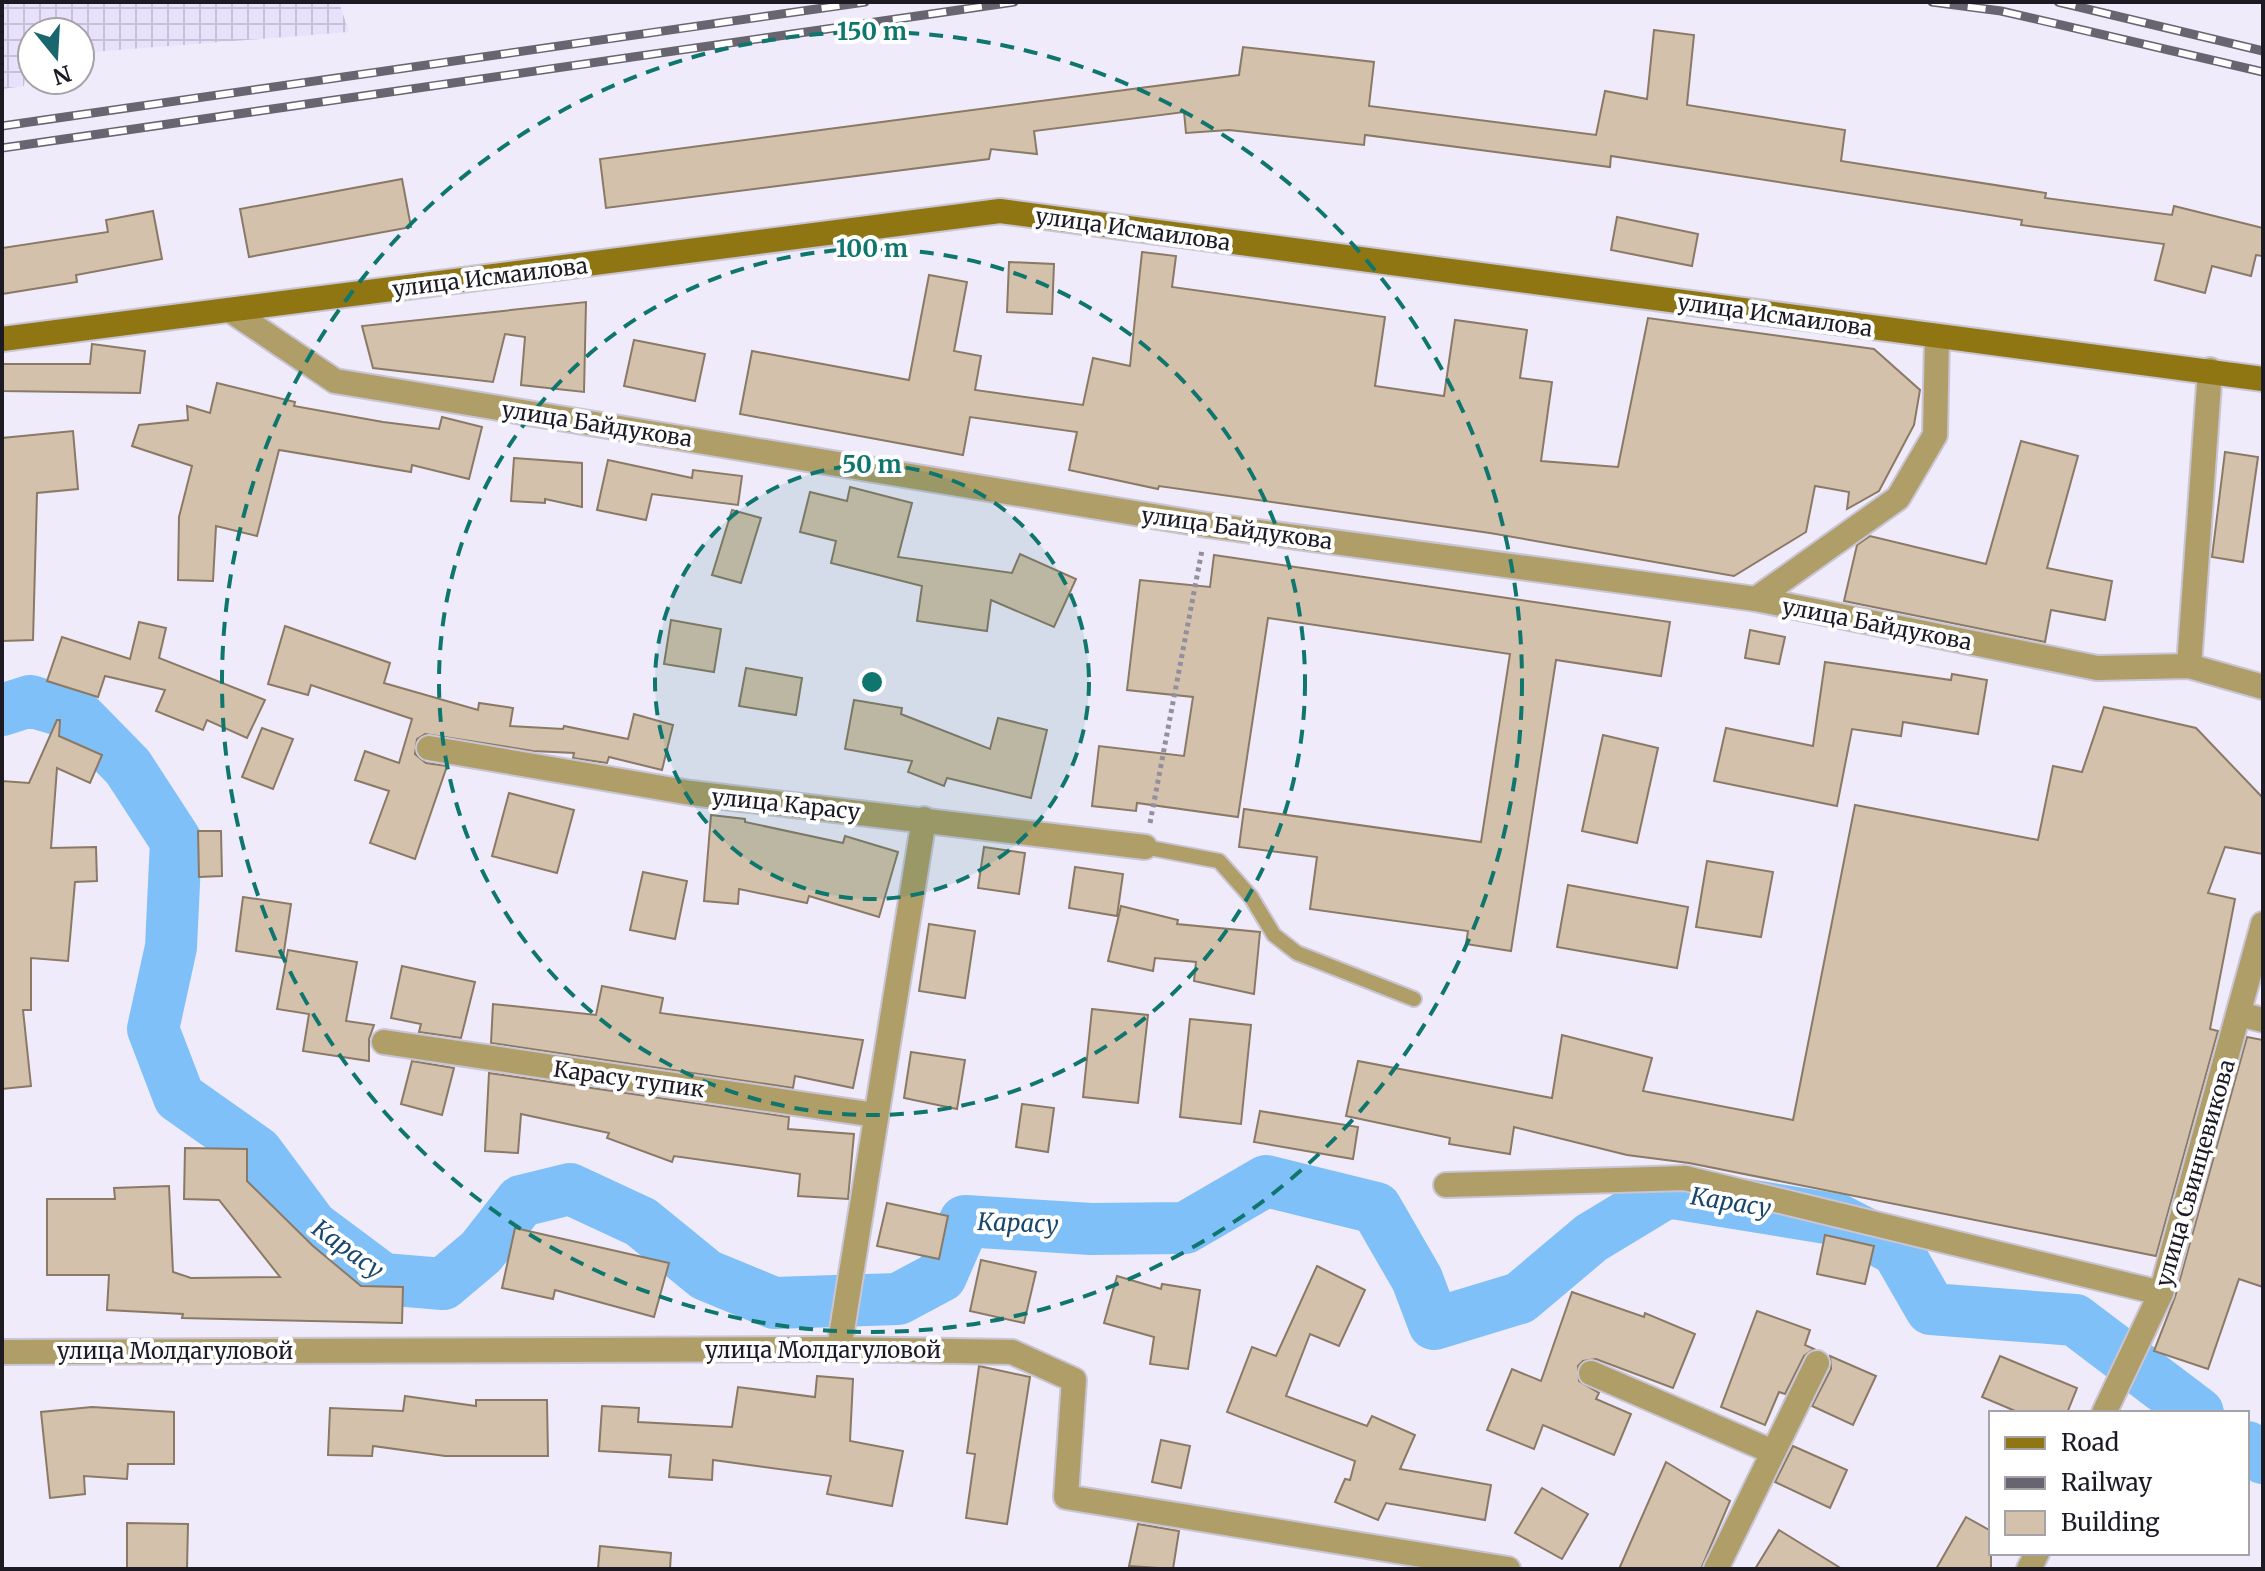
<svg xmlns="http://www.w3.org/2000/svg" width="2265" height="1571" font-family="Merriweather,serif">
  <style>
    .industrial { fill: url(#industrial-grid) }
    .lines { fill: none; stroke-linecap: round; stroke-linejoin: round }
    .river { stroke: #80c0f8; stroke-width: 52 }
    .building { fill: #d3c1ab; stroke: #8a7965; stroke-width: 2 }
    .lane-casing { stroke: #c9c5d4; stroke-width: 18 }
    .street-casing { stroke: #c9c5d4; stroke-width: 28 }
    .secondary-casing { stroke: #c9c5d4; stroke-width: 28 }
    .path { stroke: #93909d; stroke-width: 5; stroke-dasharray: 4 4; stroke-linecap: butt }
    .lane { stroke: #af9e68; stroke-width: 14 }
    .street { stroke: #af9e68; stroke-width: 24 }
    .secondary { stroke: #907613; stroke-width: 24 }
    .rail-casing { stroke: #686571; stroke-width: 9 }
    .rail { stroke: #fff; stroke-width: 6; stroke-dasharray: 18; stroke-linecap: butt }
    .ring { fill: none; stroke: #0f766e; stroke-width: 4; stroke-dasharray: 14 10 }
    .labels { text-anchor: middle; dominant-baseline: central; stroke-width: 8; stroke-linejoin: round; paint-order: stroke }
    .street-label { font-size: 22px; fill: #1d1a24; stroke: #fff }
    .water-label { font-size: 24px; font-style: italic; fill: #19476c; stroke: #fff }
    .centre { fill: #0f766e; stroke: #fff; stroke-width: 4 }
    .ring-label { font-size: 24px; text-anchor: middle; font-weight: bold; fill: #0f766e; stroke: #fff; stroke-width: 8; stroke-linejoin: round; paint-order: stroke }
  </style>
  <defs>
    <pattern id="industrial-grid" width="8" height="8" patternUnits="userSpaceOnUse" patternTransform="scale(2)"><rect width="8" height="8" fill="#e8e1fb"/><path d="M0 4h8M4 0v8" fill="none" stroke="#c7c0d7"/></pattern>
  </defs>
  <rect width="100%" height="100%" fill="#efebfb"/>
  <polygon class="industrial" points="2,2 339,2 349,32 80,53 80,32 32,32 32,57 27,58 24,86 2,89"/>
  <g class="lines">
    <g class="river">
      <polyline points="2,710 30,701 77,715 128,767 176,841 171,947 153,1029 179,1097 257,1152 312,1226 383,1279 443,1284 481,1252 521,1201 570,1189 641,1222 706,1275 774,1303 898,1299 941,1276 965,1221 1091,1229 1185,1228 1266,1181 1376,1208 1417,1279 1434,1324 1520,1298 1591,1238 1667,1192 1839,1220 1897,1250 1931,1309 2075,1320 2198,1413"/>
      <polyline points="2247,1447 2263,1458"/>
    </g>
  </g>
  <g class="building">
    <polygon points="1654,30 1694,35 1687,105 1845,130 1841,161 2046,193 2045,198 2172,215 2174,206 2263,228 2263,256 2256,255 2251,276 2212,266 2205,293 2155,280 2164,244 2021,225 2022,220 1611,156 1610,167 1365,135 1364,145 1229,130 1186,133 1184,112 1034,131 1037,154 991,149 989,159 606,208 600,159 1239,75 1243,47 1374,62 1369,106 1596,135 1605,91 1647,99"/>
    <polygon points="402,179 411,227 249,257 240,209"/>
    <polygon points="153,211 162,259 76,275 77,282 2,294 2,248 108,232 106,220"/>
    <polygon points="1617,217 1698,234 1692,266 1611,250"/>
    <polygon points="1142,252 1176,256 1172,287 1385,317 1375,386 1444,396 1455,320 1527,330 1520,378 1552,382 1541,461 1618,467 1648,318 1874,349 1920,390 1914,425 1879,491 1847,509 1849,492 1815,486 1806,532 1734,576 1490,533 1159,486 1158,489 1069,470 1077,432 970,417 963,455 740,414 752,351 909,380 929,275 967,282 954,351 981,356 975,390 1083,405 1093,358 1130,366"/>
    <polygon points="1009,262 1054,264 1052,314 1007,312"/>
    <polygon points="586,302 584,392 521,385 525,337 505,334 493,382 373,368 362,326"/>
    <polygon points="634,340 705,354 695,401 624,386"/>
    <polygon points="92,344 145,351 140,393 2,391 2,364 90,364"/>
    <polygon points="217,383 295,402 294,406 383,422 439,429 442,417 482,427 469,479 412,465 411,472 279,450 257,536 216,526 213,581 178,580 179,517 192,466 132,446 139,425 188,420 187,406 210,413"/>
    <polygon points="73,431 78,489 37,493 33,640 2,641 2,438"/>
    <polygon points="2021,441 2078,456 2047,568 2112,581 2105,620 2051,610 2045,642 1844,601 1857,545 1870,536 1986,564"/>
    <polygon points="2225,452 2258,457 2243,562 2212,557"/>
    <polygon points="514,458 582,463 582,507 545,499 545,503 511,501"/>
    <polygon points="608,460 692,478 693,470 742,476 738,505 652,494 646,520 597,510"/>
    <polygon points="850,487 912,503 898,557 1012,573 1020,554 1076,579 1054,627 991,600 987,631 917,621 922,586 831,563 836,541 800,532 810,492 847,501"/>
    <polygon points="732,510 761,518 741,583 712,575"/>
    <polygon points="1214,555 1670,622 1661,676 1556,660 1511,951 1466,944 1468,931 1310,909 1317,857 1239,847 1244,809 1481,842 1510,654 1268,618 1238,817 1137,803 1136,811 1092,806 1099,746 1184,756 1193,697 1127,690 1140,580 1210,587"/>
    <polygon points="671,620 721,629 714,672 664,664"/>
    <polygon points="139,622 166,628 159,658 265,700 247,738 207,720 203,730 156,711 165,690 105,676 98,697 47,681 62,637 130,659"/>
    <polygon points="285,626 390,663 384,683 478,710 479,703 513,708 510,726 563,729 564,726 628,739 634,714 673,725 662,770 609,757 607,763 573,758 574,753 533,751 425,734 417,739 415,754 426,763 447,766 415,859 370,843 389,791 355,780 365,751 399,763 412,719 311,685 308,695 268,684"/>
    <polygon points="1750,630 1785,637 1779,664 1745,658"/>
    <polygon points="1825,662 1951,680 1952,674 1987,680 1978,734 1903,722 1901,736 1852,729 1837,806 1714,781 1726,728 1813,746"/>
    <polygon points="746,668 802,678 796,715 739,706"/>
    <polygon points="854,700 902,708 901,714 990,749 998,718 1047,730 1031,798 947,778 944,786 908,772 912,761 845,749"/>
    <polygon points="2104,707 2196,728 2263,798 2263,854 2225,847 2208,893 2235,899 2210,1029 2218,1031 2156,1256 1689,1163 1627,1155 1514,1127 1510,1154 1449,1144 1450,1138 1346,1116 1358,1061 1552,1098 1562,1035 1652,1058 1643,1091 1793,1120 1855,805 2038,840 2053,766 2082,772"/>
    <polygon points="57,720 60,720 59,736 102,755 90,783 57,768 51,848 96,847 97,881 75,882 68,961 31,958 31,1010 23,1010 31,1086 2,1089 2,781 29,783"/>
    <polygon points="262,728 293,739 273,789 242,777"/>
    <polygon points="1603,735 1658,748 1637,843 1582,831"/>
    <polygon points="509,793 574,810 557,873 492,856"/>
    <polygon points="711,815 745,819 745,822 843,843 845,836 898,852 879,917 809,896 807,903 739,889 738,904 704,901"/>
    <polygon points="198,831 221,831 222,876 199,877"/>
    <polygon points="984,847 1025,853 1019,894 978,888"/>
    <polygon points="1707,861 1773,872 1761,937 1696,927"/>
    <polygon points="1075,867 1123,874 1117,916 1069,908"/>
    <polygon points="643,872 687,881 675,939 630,930"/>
    <polygon points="1568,885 1688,907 1677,968 1557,947"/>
    <polygon points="243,897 291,904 283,958 236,951"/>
    <polygon points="1121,906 1178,920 1177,924 1260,932 1254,994 1194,981 1196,962 1155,958 1153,971 1108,961"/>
    <polygon points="929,924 975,931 965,998 919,991"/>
    <polygon points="288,950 357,962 346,1021 374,1025 369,1039 369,1061 303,1051 309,1014 277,1009"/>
    <polygon points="402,966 475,982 461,1038 419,1032 421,1024 391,1018"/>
    <polygon points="602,986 663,998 660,1013 863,1040 853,1088 795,1076 793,1088 491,1043 493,1004 596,1015"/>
    <polygon points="1092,1009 1148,1015 1138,1103 1083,1097"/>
    <polygon points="1190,1019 1251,1025 1241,1124 1180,1117"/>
    <polygon points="2247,1037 2263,1040 2263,1287 2239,1279 2208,1369 2154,1351 2175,1297"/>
    <polygon points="911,1052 965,1060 957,1109 904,1098"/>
    <polygon points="412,1061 454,1068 442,1115 401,1104"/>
    <polygon points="489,1073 789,1117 788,1129 854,1134 848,1199 798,1196 800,1174 674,1156 672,1162 607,1138 609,1133 521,1114 518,1153 485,1151"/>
    <polygon points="1022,1104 1054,1108 1048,1152 1016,1147"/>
    <polygon points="1260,1111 1358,1127 1353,1159 1254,1142"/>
    <polygon points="185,1148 247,1149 247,1181 313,1246 361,1286 403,1287 402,1323 182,1318 183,1314 107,1310 109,1275 47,1275 47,1199 115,1199 114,1188 169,1186 173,1272 191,1278 280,1277 219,1200 184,1199"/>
    <polygon points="887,1203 948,1216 939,1259 877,1246"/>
    <polygon points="515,1228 669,1263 654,1317 555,1290 553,1299 502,1288"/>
    <polygon points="1825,1235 1874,1246 1865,1284 1817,1274"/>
    <polygon points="981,1260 1036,1272 1024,1323 970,1311"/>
    <polygon points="1317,1266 1365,1290 1339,1346 1310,1334 1286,1396 1367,1426 1372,1416 1415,1435 1400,1469 1491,1485 1485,1520 1386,1503 1378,1520 1335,1502 1345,1479 1350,1480 1355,1461 1227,1412 1252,1347 1276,1356"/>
    <polygon points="1117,1276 1161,1289 1162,1284 1200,1290 1188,1369 1150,1364 1154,1337 1104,1323"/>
    <polygon points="1572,1292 1644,1317 1645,1313 1695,1334 1673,1388 1596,1359 1583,1361 1578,1366 1579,1381 1599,1393 1596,1399 1631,1414 1614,1455 1543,1425 1534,1449 1487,1430 1512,1369 1541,1381"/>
    <polygon points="1757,1311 1810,1330 1805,1345 1814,1349 1804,1356 1785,1394 1779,1392 1765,1425 1721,1407"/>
    <polygon points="1830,1356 1876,1376 1853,1425 1812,1406 1831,1369"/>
    <polygon points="2000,1356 2077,1388 2067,1413 2020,1413 1982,1397"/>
    <polygon points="979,1366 1030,1377 1007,1524 966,1518 975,1454 967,1453"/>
    <polygon points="817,1376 853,1379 850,1441 903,1451 892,1506 827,1494 831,1476 713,1460 712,1480 669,1477 671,1455 599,1451 602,1406 639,1408 638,1422 732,1427 738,1387 815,1397"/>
    <polygon points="405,1396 476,1406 476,1400 547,1400 548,1456 445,1456 373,1446 372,1456 328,1455 330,1408 403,1411"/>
    <polygon points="92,1407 174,1412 174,1464 128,1464 127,1479 84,1476 85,1494 50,1498 41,1412"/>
    <polygon points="1161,1440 1190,1446 1181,1488 1152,1482"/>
    <polygon points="1793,1446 1847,1470 1830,1508 1775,1482"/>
    <polygon points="1666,1462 1730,1501 1701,1569 1619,1569"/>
    <polygon points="1542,1488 1588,1514 1562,1559 1515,1533"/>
    <polygon points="1966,1517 1991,1531 1991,1569 1936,1569"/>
    <polygon points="127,1523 188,1524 187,1569 127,1569"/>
    <polygon points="1138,1524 1179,1531 1173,1569 1129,1566"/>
    <polygon points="1779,1530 1842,1569 1755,1569"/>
    <polygon points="600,1546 671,1553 670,1569 598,1569"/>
  </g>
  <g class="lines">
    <g class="lane-casing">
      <polyline id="lane" points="1145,847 1219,861 1251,897 1274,935 1297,953 1414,999"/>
    </g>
    <g class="street-casing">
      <g id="street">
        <polyline points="230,310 335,381 1207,525 1756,599 2097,668 2189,666 2263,687"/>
        <polyline points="1756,599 1898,498 1935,435 1937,337"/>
        <polyline points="2189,666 2210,370"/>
        <polyline points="429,748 691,793 1145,847"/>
        <polyline points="2239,1014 2263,1020"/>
        <polyline points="384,1042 875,1115"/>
        <polyline points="1446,1185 1685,1178 2161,1293"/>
        <polyline points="839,1349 924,819"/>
        <polyline points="2,1352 839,1349 1012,1352 1074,1380 1066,1497 1508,1569"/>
        <polyline points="1591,1373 1773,1452"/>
        <polyline points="2104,1413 2161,1293 2263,924"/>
        <polyline points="1716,1569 1817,1363"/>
        <polyline points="2029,1569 2037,1553"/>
      </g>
    </g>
    <g class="secondary-casing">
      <polyline id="secondary" points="2,339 1000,211 2263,379"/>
    </g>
    <polyline class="path" points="1150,823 1202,550"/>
    <use href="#lane" class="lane"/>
    <use href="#street" class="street"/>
    <use href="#secondary" class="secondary"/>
    <g class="rail-casing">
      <g id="rail">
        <polyline points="1932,2 2001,11 2263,72"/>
        <polyline points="2058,2 2263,51"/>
        <polyline points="2,126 865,2"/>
        <polyline points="2,148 1014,2"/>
      </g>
    </g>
    <use href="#rail" class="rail"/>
  </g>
  <circle cx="872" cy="682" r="217" fill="#0f766e" fill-opacity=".12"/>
  <g class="ring">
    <circle cx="872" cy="682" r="217"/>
    <circle cx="872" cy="682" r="433"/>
    <circle cx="872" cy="682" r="650"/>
  </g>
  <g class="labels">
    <g class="street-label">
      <text transform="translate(1133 229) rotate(8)">улица Исмаилова</text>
      <text transform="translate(490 277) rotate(-7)">улица Исмаилова</text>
      <text transform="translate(1775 315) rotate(8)">улица Исмаилова</text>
      <text transform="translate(597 424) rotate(9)">улица Байдукова</text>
      <text transform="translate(1237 528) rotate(8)">улица Байдукова</text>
      <text transform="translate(1877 624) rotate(11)">улица Байдукова</text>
      <text transform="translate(786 804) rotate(6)">улица Карасу</text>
      <text transform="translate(629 1079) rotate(8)">Карасу тупик</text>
      <text transform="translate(2195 1173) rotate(-74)">улица Свинцевикова</text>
      <text x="823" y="1350">улица Молдагуловой</text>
      <text x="175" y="1351">улица Молдагуловой</text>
    </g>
    <g class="water-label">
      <text transform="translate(1731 1202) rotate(9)">Карасу</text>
      <text transform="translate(1018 1223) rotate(2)">Карасу</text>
      <text transform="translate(348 1249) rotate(36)">Карасу</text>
    </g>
  </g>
  <circle cx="872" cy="682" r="12" class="centre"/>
  <g class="ring-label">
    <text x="872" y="40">150 m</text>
    <text x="872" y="257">100 m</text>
    <text x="872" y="473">50 m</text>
  </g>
  <rect width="2265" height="1571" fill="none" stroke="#1d1a24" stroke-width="8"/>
  <rect x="1989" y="1411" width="260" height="144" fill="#ffffff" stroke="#a5a3a7" stroke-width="2"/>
  <rect x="2005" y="1437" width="40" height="12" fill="#907613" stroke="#a5a3a7" stroke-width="2"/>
  <text x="2061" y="1451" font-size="24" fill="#1d1a24">Road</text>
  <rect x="2005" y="1477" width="40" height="12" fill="#686571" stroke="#a5a3a7" stroke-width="2"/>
  <text x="2061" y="1491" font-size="24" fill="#1d1a24">Railway</text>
  <rect x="2005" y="1511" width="40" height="24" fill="#d3c1ab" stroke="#a5a3a7" stroke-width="2"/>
  <text x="2061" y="1531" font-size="24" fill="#1d1a24">Building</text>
  <g transform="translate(56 56) rotate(162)"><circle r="38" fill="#ffffff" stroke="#a5a3a7" stroke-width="2"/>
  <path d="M0-6L14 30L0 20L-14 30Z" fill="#19666e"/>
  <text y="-12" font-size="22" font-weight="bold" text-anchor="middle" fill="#1d1a24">N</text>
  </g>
</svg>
